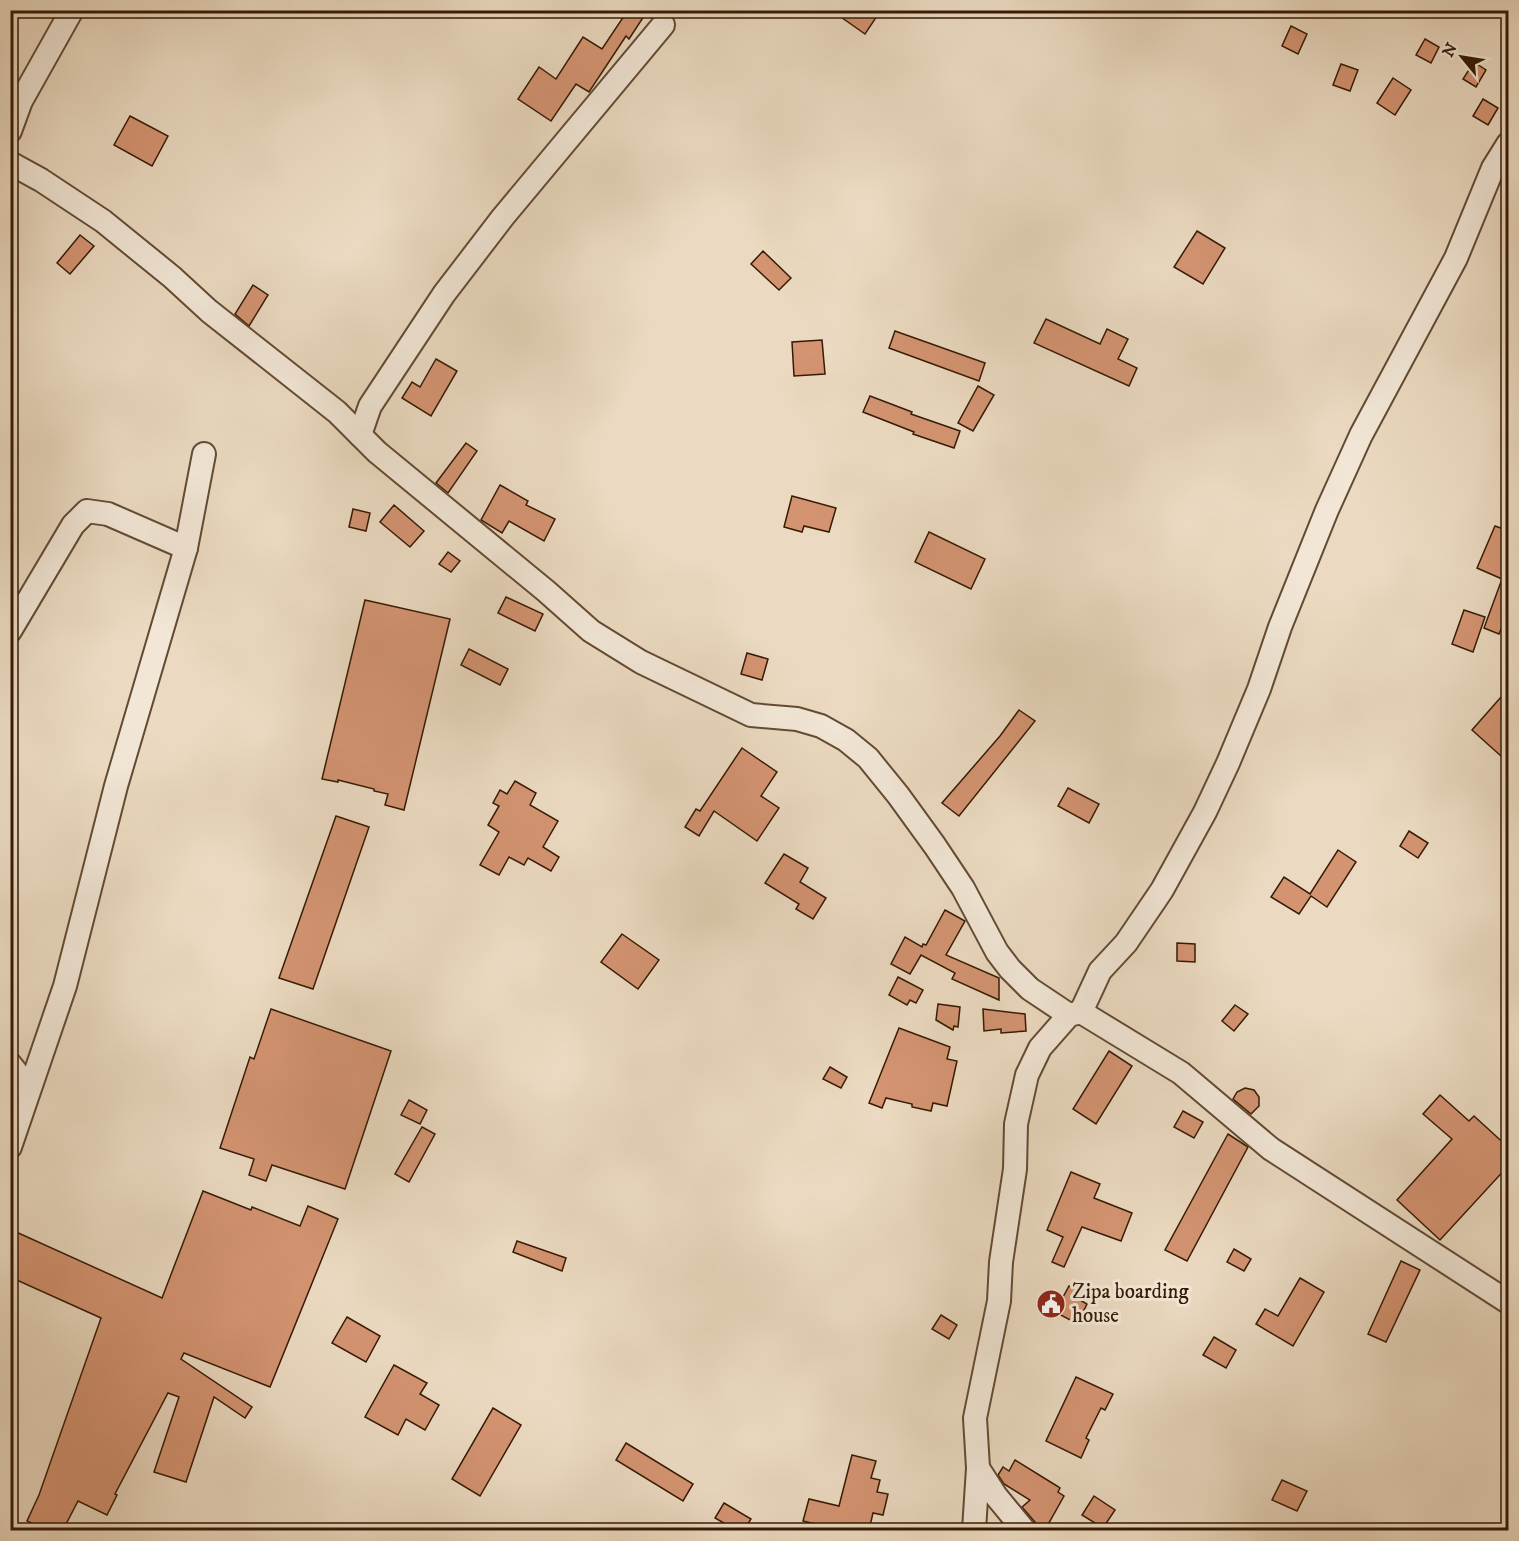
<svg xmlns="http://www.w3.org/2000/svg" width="1519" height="1541" font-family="'IM FELL DW Pica',serif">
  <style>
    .building { fill: #d49472; stroke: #361a04; stroke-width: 1.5 }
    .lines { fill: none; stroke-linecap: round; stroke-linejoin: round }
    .minor-casing { stroke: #634a33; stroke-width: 26 }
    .minor { stroke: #f2e7d7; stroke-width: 22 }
    .labels { text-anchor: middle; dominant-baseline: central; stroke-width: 6; stroke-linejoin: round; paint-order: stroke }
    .poi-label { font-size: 21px; fill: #361a04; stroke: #f2e7d7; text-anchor: start }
  </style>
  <rect width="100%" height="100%" fill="#ebdac1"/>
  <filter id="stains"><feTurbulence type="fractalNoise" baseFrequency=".00333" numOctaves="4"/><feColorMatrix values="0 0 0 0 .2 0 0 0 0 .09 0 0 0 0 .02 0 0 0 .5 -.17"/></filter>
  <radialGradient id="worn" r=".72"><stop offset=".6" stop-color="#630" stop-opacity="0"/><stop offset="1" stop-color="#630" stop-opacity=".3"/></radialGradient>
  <g class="building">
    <polygon points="628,10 648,10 629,39 626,36 589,92 576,84 551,121 518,99 539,67 556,79 583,37 602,49"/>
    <polygon points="831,10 881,10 865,34"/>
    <polygon points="1291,26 1307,34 1298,54 1282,46"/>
    <polygon points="1425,39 1439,47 1431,63 1416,55"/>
    <polygon points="1474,62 1486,70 1476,87 1463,79"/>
    <polygon points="1341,64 1358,70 1350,91 1333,85"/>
    <polygon points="1393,78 1411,90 1395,115 1377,103"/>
    <polygon points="1483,99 1498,108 1488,125 1473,116"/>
    <polygon points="130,116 168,136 152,166 114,145"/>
    <polygon points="1197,231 1225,248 1203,284 1174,267"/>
    <polygon points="80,235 94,246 70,274 57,263"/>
    <polygon points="763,251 791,278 779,290 751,264"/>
    <polygon points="253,285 268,295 249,326 235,314"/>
    <polygon points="1046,319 1100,344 1107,329 1128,339 1118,359 1137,368 1129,386 1034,343"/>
    <polygon points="895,331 985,363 979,381 889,348"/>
    <polygon points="822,340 825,374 794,376 792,342"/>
    <polygon points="436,359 457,371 431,416 402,398 412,382 420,387"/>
    <polygon points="978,386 994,395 973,431 958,423"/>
    <polygon points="870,396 912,412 911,414 960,431 954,448 913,434 914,432 863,412"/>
    <polygon points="466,443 477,451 448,493 436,483"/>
    <polygon points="500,485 528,501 526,505 555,519 544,541 509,521 502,533 481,520"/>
    <polygon points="792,496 836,508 829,532 804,526 802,532 784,527"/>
    <polygon points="394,505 424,531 410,547 380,522"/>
    <polygon points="353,509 370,513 366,531 349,527"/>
    <polygon points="1495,526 1509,531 1509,610 1499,634 1484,628 1502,579 1477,568"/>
    <polygon points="929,532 985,559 971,589 915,562"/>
    <polygon points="448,552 460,561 451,572 439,564"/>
    <polygon points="506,597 543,614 535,631 498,613"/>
    <polygon points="365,600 450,619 404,810 385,805 388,794 374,791 374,789 338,780 338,782 322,779"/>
    <polygon points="1464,610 1485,617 1473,652 1452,644"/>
    <polygon points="469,649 508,669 500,685 461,665"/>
    <polygon points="747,653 768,659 762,680 741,674"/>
    <polygon points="1509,688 1509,748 1501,756 1472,730"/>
    <polygon points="1019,710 1035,721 959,816 942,803 1000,736"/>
    <polygon points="742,748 777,772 761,796 779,808 757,841 714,811 699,836 685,827 696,809 700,811"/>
    <polygon points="515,781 536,793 530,805 558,821 543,847 559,857 551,871 528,858 524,865 509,857 499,875 480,865 499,832 488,825 499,806 493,803 500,790 507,794"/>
    <polygon points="1068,788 1099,804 1089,823 1058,806"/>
    <polygon points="336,816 369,827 313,989 279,978"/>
    <polygon points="1409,831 1428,843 1418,858 1400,846"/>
    <polygon points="1338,850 1356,862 1327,907 1311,896 1299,914 1271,897 1284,877 1310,894"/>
    <polygon points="784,854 808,868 800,882 826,898 813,919 796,909 799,904 765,883"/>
    <polygon points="945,910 965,921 946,955 999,978 999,1000 952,979 955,973 921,955 910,974 891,964 905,937 922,947 923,944 926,945"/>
    <polygon points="622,934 659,960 638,989 601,962"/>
    <polygon points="1177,943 1195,944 1195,962 1177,961"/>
    <polygon points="898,977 923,990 916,1003 910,1000 907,1005 889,995"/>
    <polygon points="938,1004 960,1007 958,1027 954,1026 953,1030 936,1020"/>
    <polygon points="1235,1005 1248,1014 1234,1031 1222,1021"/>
    <polygon points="271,1009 391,1051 345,1189 272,1165 266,1181 249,1175 254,1159 220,1148 250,1057 254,1059"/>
    <polygon points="983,1009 1025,1014 1026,1031 1001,1033 1001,1029 984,1031"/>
    <polygon points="899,1028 950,1047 947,1059 957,1061 947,1106 933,1103 931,1111 912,1107 912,1104 886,1098 882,1108 869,1103"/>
    <polygon points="1109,1051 1132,1066 1096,1124 1073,1109"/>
    <polygon points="830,1067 847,1077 841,1088 823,1079"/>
    <polygon points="1245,1088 1254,1090 1259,1097 1259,1106 1251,1114 1233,1099 1237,1092"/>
    <polygon points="1440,1095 1469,1121 1474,1116 1509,1148 1509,1165 1440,1240 1397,1200 1452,1139 1423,1114"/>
    <polygon points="409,1100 427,1110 420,1124 401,1115"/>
    <polygon points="1183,1111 1203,1122 1194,1138 1174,1127"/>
    <polygon points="422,1127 435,1134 409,1182 395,1174"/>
    <polygon points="1228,1134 1248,1147 1187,1261 1165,1250"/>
    <polygon points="1071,1172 1100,1184 1094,1198 1132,1213 1121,1241 1082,1227 1064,1267 1052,1262 1063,1237 1047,1230"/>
    <polygon points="203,1191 251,1210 252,1207 300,1226 308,1206 338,1219 270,1387 184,1353 181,1359 252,1407 245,1418 214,1397 186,1482 154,1472 179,1397 168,1393 115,1494 117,1495 107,1515 78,1501 63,1530 47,1530 27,1521 39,1495 101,1318 10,1277 10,1238 14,1231 162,1298"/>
    <polygon points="517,1241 566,1258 562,1271 513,1252"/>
    <polygon points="1234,1249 1251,1259 1244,1271 1227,1262"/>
    <polygon points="1401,1261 1420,1270 1386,1342 1368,1334"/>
    <polygon points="1300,1278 1324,1292 1293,1346 1256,1324 1265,1309 1278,1316"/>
    <polygon points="1069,1286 1084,1294 1080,1300 1087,1304 1080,1318 1075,1315 1072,1321 1055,1312"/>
    <polygon points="941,1315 957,1325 949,1339 932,1329"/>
    <polygon points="347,1317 380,1336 366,1362 332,1343"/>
    <polygon points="1214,1337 1236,1350 1226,1368 1203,1355"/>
    <polygon points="394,1365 427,1383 420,1394 439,1405 425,1430 406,1419 398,1435 365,1417"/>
    <polygon points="1076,1377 1113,1394 1105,1410 1101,1408 1086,1438 1089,1440 1081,1458 1046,1441"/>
    <polygon points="493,1408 521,1425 480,1496 452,1479"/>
    <polygon points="626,1443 693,1484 683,1501 616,1460"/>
    <polygon points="852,1455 876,1461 871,1478 880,1480 877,1492 888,1494 883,1515 873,1513 869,1530 839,1530 803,1521 809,1499 839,1506"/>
    <polygon points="1015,1460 1057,1486 1060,1488 1058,1492 1064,1496 1045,1530 1037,1530 1035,1522 1022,1507 1030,1500 1004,1484 998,1475 1003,1467 1009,1471"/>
    <polygon points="1282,1480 1307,1491 1297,1511 1272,1500"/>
    <polygon points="1094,1496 1115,1510 1103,1528 1082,1515"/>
    <polygon points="724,1503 751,1519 744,1530 736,1530 715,1518"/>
  </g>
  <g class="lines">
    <g class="minor-casing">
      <g id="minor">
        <polyline points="10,131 21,101 72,10"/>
        <polyline points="10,163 41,180 103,221 172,277 209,311 337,412 377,452 546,591 591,631 641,662 751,715 797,719 821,726 846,740 868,758 898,795 935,846 963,888 997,952 1010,969 1030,989 1069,1015"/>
        <polyline points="360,435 370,406 444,294 503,217 663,25"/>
        <polyline points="10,631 73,525 87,511 108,514 186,548"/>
        <polyline points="1081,1012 1100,971 1126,943 1162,890 1205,812 1228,763 1259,689 1280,627 1327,510 1361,435 1456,258 1493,168 1508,144"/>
        <polyline points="10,1064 29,1088"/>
        <polyline points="10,1147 65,986 116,786 186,548 204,454"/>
        <polyline points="978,1468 996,1496 1024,1530"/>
        <polyline points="974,1530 978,1468 975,1418 999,1301 1001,1262 1015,1169 1016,1124 1027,1075 1040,1048 1069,1015 1081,1012 1181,1073 1271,1149 1508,1302"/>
      </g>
    </g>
    <use href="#minor" class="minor"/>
  </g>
  <defs>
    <g id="civic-disc" transform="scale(1.5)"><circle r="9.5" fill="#8f2418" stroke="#f2e7d7"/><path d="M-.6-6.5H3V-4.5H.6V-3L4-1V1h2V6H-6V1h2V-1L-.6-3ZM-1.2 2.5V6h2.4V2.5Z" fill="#fff"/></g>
  </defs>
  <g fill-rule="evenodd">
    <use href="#civic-disc" x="1051" y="1304"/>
  </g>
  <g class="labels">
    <g class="poi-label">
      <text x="1072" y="1292">Zipa boarding<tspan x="1072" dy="24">house</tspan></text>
    </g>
  </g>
  <rect width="1519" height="1541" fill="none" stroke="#ebdac1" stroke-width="36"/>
  <rect x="12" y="12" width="1495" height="1517" fill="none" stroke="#361a04" stroke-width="3"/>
  <rect x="18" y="18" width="1483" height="1505" fill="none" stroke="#361a04" stroke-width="1.5"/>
  <g transform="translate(1462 57) rotate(300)" stroke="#f2e7d7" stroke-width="4.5" paint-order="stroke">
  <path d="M0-4.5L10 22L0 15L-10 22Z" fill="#361a04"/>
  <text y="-9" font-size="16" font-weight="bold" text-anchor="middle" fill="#361a04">N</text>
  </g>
  <rect width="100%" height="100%" filter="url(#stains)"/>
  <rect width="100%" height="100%" fill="url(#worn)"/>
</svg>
